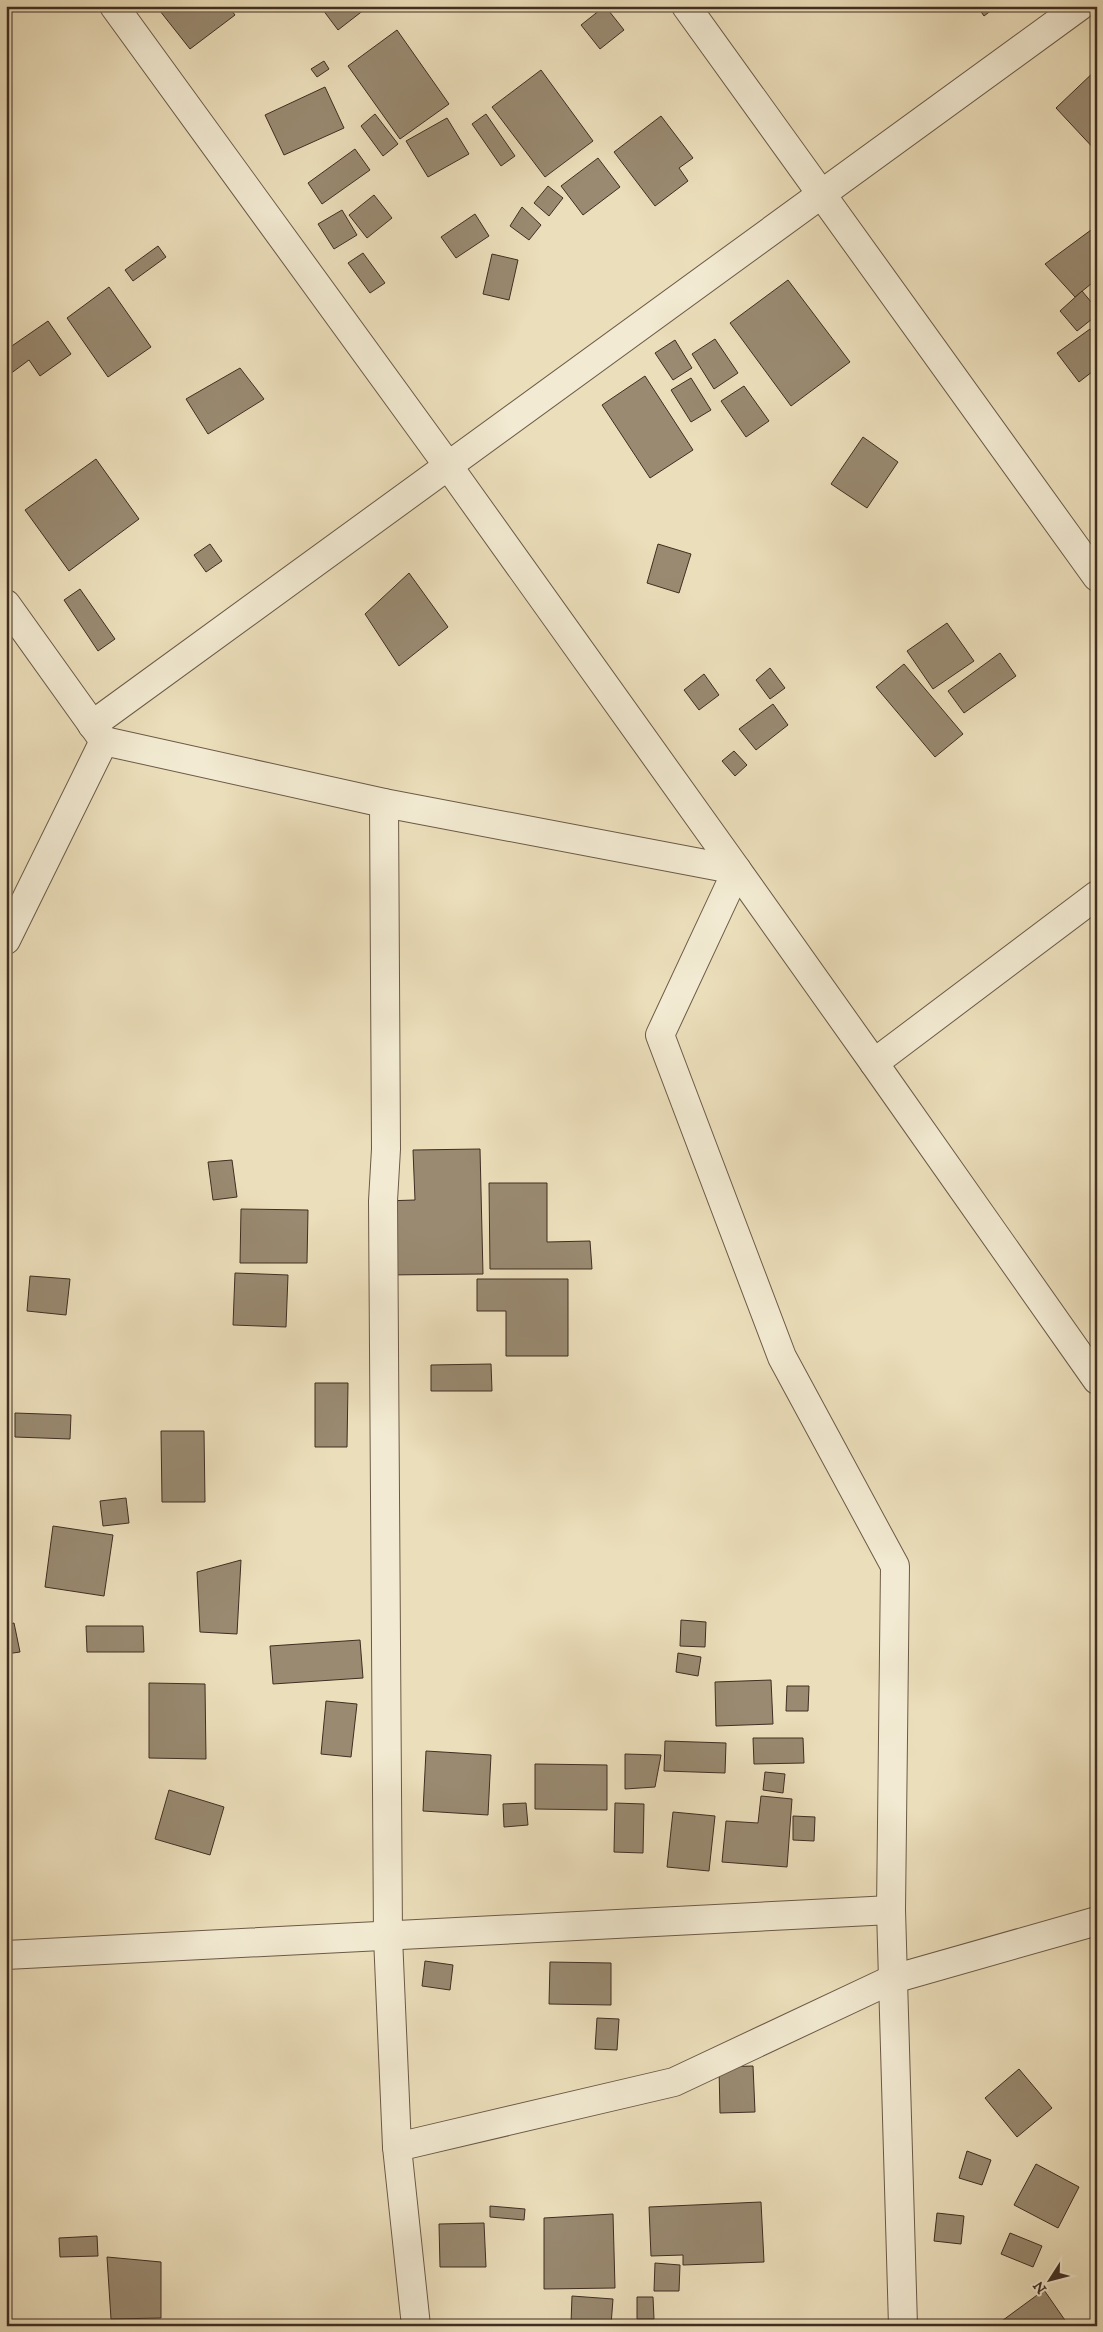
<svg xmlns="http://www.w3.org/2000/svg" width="1103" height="2332" font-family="'IM FELL DW Pica',serif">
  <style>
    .building { fill: #998a71; stroke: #402e21 }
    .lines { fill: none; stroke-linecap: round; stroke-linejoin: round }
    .minor-casing { stroke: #6b5a47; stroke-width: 30 }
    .minor { stroke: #f2ead2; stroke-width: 28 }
  </style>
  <rect width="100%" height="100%" fill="#ebdeba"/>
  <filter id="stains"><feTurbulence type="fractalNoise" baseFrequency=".004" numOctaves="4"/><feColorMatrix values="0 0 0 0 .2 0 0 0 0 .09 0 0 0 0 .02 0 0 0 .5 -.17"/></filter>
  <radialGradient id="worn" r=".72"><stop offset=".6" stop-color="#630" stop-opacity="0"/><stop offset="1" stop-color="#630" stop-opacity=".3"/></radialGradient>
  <g class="building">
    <polygon points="166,6 228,6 235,15 190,49 160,11"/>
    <polygon points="320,6 369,6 338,30"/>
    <polygon points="605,6 624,30 600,49 581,25"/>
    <polygon points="977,6 997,6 984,16"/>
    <polygon points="397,30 449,104 400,139 348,66"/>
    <polygon points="324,61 329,69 317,77 311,69"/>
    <polygon points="1097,69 1097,152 1056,108"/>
    <polygon points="541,70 593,141 545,177 492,107"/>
    <polygon points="325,87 344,128 284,155 265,115"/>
    <polygon points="375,114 398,144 383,156 361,126"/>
    <polygon points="486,114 515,156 501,166 472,124"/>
    <polygon points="661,116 693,158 679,168 688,181 655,206 614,152"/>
    <polygon points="447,118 469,154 428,177 406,141"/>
    <polygon points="355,149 370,170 322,204 308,183"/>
    <polygon points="598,158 620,187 583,215 561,186"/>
    <polygon points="548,186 563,198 549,216 534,203"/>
    <polygon points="374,195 392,218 367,238 349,215"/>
    <polygon points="522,207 541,225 529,240 510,226"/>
    <polygon points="342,210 357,235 334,249 318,224"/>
    <polygon points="475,214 489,236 456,258 441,237"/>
    <polygon points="1091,230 1097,239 1097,279 1075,297 1045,264"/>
    <polygon points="158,246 166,257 133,281 125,270"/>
    <polygon points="363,253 385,283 370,293 348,263"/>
    <polygon points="492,254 518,260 509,300 483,294"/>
    <polygon points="788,280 850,362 791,406 730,323"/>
    <polygon points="109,287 151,347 108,377 67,318"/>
    <polygon points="1082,291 1097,309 1097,315 1077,331 1060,311"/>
    <polygon points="48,321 71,354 40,376 29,360 6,377 6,350"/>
    <polygon points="1090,329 1097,339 1097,368 1079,382 1057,353"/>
    <polygon points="715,339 738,373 714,389 692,354"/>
    <polygon points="675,340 692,368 673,380 655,353"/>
    <polygon points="240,368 264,399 208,434 186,399"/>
    <polygon points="645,376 693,450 650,478 602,405"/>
    <polygon points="691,378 711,410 691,422 671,390"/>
    <polygon points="744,386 769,421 746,437 721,401"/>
    <polygon points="863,437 898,462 867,508 831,484"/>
    <polygon points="96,459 139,519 69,571 25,510"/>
    <polygon points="210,544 222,561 206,572 194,555"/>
    <polygon points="658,544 691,554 679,593 647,583"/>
    <polygon points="409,573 448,627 399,666 365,614"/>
    <polygon points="80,589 115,639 98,651 64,600"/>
    <polygon points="947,623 974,661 933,689 907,651"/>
    <polygon points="1000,653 1016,676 964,713 948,691"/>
    <polygon points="904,664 963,734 935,757 876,687"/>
    <polygon points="770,668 785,688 770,699 756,680"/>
    <polygon points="704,674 719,695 699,710 684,690"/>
    <polygon points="773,704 788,725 756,750 739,729"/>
    <polygon points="734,751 747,765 735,776 722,761"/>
    <polygon points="480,1149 483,1274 385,1275 383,1201 415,1200 413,1150"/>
    <polygon points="232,1160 237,1197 213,1200 208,1162"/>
    <polygon points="489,1183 547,1183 547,1242 590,1241 592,1269 490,1269"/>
    <polygon points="241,1209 308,1210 307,1263 240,1263"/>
    <polygon points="235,1273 288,1275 286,1327 233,1325"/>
    <polygon points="30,1276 70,1279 66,1315 27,1311"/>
    <polygon points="477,1279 568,1279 568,1356 506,1356 506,1311 477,1311"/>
    <polygon points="491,1364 492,1391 431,1391 431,1365"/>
    <polygon points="315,1383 348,1383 347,1447 315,1447"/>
    <polygon points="15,1413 71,1415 70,1439 15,1437"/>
    <polygon points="161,1431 204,1431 205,1502 162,1502"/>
    <polygon points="126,1498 129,1523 103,1526 100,1501"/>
    <polygon points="53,1526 113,1535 104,1596 45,1587"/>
    <polygon points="241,1560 237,1634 200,1632 197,1572"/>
    <polygon points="681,1620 706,1622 705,1647 680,1646"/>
    <polygon points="14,1623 20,1652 6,1654 6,1625"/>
    <polygon points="86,1626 143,1626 144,1652 87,1652"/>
    <polygon points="360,1640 363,1678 273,1684 270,1646"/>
    <polygon points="678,1653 701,1657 698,1676 676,1672"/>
    <polygon points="771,1680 773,1724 716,1726 715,1682"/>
    <polygon points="149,1683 205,1684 206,1759 149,1758"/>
    <polygon points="787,1686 809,1686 808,1711 786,1711"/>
    <polygon points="326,1701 357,1704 351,1757 321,1754"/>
    <polygon points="753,1738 803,1738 804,1763 754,1764"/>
    <polygon points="665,1741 726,1743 725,1773 664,1771"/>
    <polygon points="426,1751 491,1755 488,1815 423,1811"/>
    <polygon points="625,1754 661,1755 655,1787 625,1789"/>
    <polygon points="535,1764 607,1765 607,1810 535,1809"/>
    <polygon points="765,1772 785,1774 783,1793 763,1790"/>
    <polygon points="169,1790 224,1807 210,1855 155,1839"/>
    <polygon points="761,1796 792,1799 787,1867 722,1862 726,1821 758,1823"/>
    <polygon points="526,1803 528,1825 504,1827 503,1804"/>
    <polygon points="615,1803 644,1804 643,1853 614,1852"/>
    <polygon points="673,1812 715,1816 709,1871 667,1867"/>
    <polygon points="793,1816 815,1817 814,1841 793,1840"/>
    <polygon points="425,1961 453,1965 450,1990 422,1986"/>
    <polygon points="550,1962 611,1963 611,2005 549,2004"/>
    <polygon points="597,2018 619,2019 617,2050 595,2049"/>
    <polygon points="753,2066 755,2112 720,2113 719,2067"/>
    <polygon points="1019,2069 1052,2108 1017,2137 985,2098"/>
    <polygon points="967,2151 991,2160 982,2185 959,2178"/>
    <polygon points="1036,2164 1079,2187 1058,2228 1014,2205"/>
    <polygon points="761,2202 764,2262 683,2265 683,2255 651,2256 649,2207"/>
    <polygon points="490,2206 525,2209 524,2220 490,2217"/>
    <polygon points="937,2213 964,2216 961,2244 934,2241"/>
    <polygon points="613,2214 615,2288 544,2289 544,2218"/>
    <polygon points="484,2223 486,2267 440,2267 439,2224"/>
    <polygon points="1010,2233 1042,2246 1033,2267 1001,2254"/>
    <polygon points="97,2236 98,2256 60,2257 59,2238"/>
    <polygon points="107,2257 161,2262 161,2318 111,2319"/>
    <polygon points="655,2263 680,2265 679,2291 654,2291"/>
    <polygon points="1044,2290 1069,2326 995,2326"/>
    <polygon points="572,2296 613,2299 611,2325 571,2323"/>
    <polygon points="637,2297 653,2297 654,2319 637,2319"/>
  </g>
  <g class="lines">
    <g class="minor-casing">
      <g id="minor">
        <polyline points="114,6 449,467 737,870 660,1035 782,1357 895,1566 891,1910 903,2326"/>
        <polyline points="686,6 1097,577"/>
        <polyline points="6,604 104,741 6,940"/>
        <polyline points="92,725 1080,6"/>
        <polyline points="104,741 384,803 737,870 874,1063 1097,895"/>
        <polyline points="384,803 386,1149 383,1201 388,1937 397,2147 416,2326"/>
        <polyline points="874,1063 1097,1380"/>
        <polyline points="6,1955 891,1910"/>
        <polyline points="397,2147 674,2082 893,1979 1097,1921"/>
      </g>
    </g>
    <use href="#minor" class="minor"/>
  </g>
  <rect width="1103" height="2332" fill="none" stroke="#ebdeba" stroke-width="25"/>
  <rect x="8" y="8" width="1088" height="2317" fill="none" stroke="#402e21" stroke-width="2.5"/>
  <rect x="12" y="12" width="1078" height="2307" fill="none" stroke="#402e21"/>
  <g transform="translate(1050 2280) rotate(234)" stroke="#f2ead2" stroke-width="4" paint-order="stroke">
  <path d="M0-4L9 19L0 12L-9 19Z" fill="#402e21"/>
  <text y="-8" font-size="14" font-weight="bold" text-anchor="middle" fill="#402e21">N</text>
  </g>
  <rect width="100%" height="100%" filter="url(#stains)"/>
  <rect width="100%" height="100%" fill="url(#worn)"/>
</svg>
